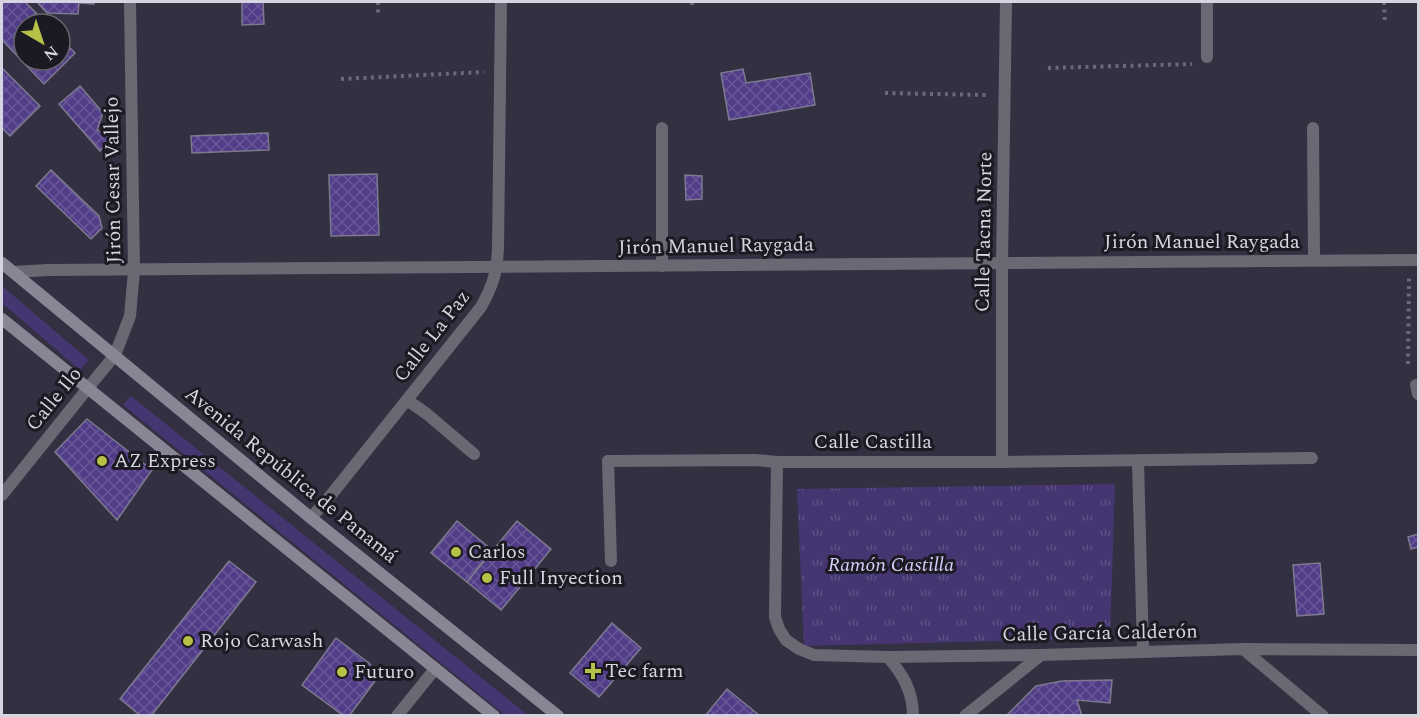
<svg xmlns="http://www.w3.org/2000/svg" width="1420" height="717" font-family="Spectral,serif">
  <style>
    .grass { fill: #453571 }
    .park { fill: url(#park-tufts) }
    .building { fill: url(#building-cross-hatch); stroke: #7d7a8f; stroke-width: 1.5 }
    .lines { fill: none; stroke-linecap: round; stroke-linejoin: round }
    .path { stroke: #6b6979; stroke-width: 4; stroke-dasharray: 3 4.5; stroke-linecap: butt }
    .service { stroke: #6a6872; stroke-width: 12 }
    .minor { stroke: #6a6872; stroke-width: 12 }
    .tertiary { stroke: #6a6872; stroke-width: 12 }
    .secondary { stroke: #888695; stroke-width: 12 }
    .poi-dot { fill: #b7c147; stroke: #1b1921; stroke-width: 2 }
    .labels { text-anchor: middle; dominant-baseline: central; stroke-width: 6; stroke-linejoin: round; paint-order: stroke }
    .street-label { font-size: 20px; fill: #d6d4e0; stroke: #1b1921 }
    .poi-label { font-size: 20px; fill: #d6d4e0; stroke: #1b1921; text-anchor: start }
    .park-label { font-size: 20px; font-style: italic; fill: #d5cdfa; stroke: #1b1921 }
  </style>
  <defs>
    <pattern id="park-tufts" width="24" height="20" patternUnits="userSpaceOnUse" patternTransform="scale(1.5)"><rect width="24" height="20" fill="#453571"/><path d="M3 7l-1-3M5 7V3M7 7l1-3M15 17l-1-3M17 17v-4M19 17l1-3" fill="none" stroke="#5f5185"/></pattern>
    <pattern id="building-cross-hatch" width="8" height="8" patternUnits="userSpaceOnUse" patternTransform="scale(1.5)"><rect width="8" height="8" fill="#513c88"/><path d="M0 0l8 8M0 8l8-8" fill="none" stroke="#695798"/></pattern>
  </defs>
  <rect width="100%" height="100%" fill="#333042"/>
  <g class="grass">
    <polygon points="2,286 89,360 80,370 2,303"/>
    <polygon points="131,396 528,715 505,715 123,405"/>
  </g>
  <polygon class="park" points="1115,484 1110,638 804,646 797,489"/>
  <g class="building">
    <polygon points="2,2 25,2 47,24 24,24 24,60 60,60 60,38 75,53 44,84 2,40"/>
    <polygon points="37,2 94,2 94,4 79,3 78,14 47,13"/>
    <polygon points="242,2 263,2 264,24 242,25"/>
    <polygon points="2,68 40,106 10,136 2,128"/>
    <polygon points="743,69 746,83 810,73 815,105 729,120 721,73"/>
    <polygon points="80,86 103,113 97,130 110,138 100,151 59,104"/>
    <polygon points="268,133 269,150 192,153 191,136"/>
    <polygon points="51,170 99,216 102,228 91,239 36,186"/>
    <polygon points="377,174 379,235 331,236 329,175"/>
    <polygon points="685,175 702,176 702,199 686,200"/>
    <polygon points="87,419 152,470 117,520 55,452"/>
    <polygon points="457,521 492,550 467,582 431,553"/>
    <polygon points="517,521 551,549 501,610 467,582"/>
    <polygon points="1418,534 1418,547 1411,549 1408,537"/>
    <polygon points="229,561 256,582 151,716 141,716 120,699"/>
    <polygon points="1320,563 1324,614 1297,616 1293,565"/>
    <polygon points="612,623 641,648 599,697 570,673"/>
    <polygon points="336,638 370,664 375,681 349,716 344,716 302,685"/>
    <polygon points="1112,680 1110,703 1077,700 1082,716 1006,716 1036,686 1062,681"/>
    <polygon points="727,689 760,716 705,716"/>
  </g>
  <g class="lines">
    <g class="path">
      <polyline points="378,2 378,15"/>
      <polyline points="692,2 692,9"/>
      <polyline points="1384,2 1385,24"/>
      <polyline points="1048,68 1192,64"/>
      <polyline points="341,79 484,72"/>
      <polyline points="885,93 987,95"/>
      <polyline points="1408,364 1409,278"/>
    </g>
    <g class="service">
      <polyline points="1207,57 1207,2"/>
      <polyline points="1313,128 1314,260"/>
      <polyline points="662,266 662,128"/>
      <polyline points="1416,385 1418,394"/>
      <polyline points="407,400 427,414 474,454"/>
      <polyline points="608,461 611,561"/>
    </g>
    <g class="minor">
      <polyline points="13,272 48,270 1418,260"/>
      <polyline points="608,461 755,460 777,462 1002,462 1312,458"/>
      <polyline points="1138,461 1143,651"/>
      <polyline points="777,462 775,617 779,629 786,640 799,649 814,655 888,657 1041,655 1243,649 1418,650"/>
      <polyline points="1002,462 1002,263 1006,2"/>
      <polyline points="2,495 88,388"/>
      <path d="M311 518 331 495 481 307C493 285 497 273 498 248L501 2"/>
      <polyline points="1243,649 1323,716"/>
      <path d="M888 657C903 675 913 691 913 716"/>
      <polyline points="397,716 435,669"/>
      <polyline points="965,716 1041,655"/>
    </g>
    <polyline class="tertiary" points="88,388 115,355 130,316 134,271 130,2"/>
    <g class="secondary">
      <polyline points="2,263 311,518 558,716"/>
      <polyline points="2,319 494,716"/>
    </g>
  </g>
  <g class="poi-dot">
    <circle cx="102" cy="461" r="6"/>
    <circle cx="456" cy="552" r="6"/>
    <circle cx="487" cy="578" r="6"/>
    <circle cx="188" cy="641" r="6"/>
    <path d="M590 662h6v6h6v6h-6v6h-6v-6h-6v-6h6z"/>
    <circle cx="342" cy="672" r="6"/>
  </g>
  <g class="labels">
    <g class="street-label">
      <text transform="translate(113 180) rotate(-91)">Jirón Cesar Vallejo</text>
      <text transform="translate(984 232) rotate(-89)">Calle Tacna Norte</text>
      <text x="1202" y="242">Jirón Manuel Raygada</text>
      <text transform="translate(716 246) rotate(-1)">Jirón Manuel Raygada</text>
      <text transform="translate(432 336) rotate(-52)">Calle La Paz</text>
      <text transform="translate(54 399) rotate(-51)">Calle Ilo</text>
      <text x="873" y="442">Calle Castilla</text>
      <text transform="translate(291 475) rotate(39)">Avenida República de Panamá</text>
      <text transform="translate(1100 633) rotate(-1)">Calle García Calderón</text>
    </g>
    <g class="poi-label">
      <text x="114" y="461">AZ Express</text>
      <text x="468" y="552">Carlos</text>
      <text x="499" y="578">Full Inyection</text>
      <text x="200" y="641">Rojo Carwash</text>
      <text x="605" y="671">Tec farm</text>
      <text x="354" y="672">Futuro</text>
    </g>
    <g class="park-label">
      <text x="891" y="565">Ramón Castilla</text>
    </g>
  </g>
  <rect width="1420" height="717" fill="none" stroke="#d6d4e0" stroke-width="6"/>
  <g transform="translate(42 42) rotate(141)"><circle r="28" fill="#1b1921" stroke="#66646d" stroke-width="1.5"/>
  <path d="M0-4.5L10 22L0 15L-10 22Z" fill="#b7c147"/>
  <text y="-9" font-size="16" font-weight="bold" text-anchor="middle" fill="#d6d4e0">N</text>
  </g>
</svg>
